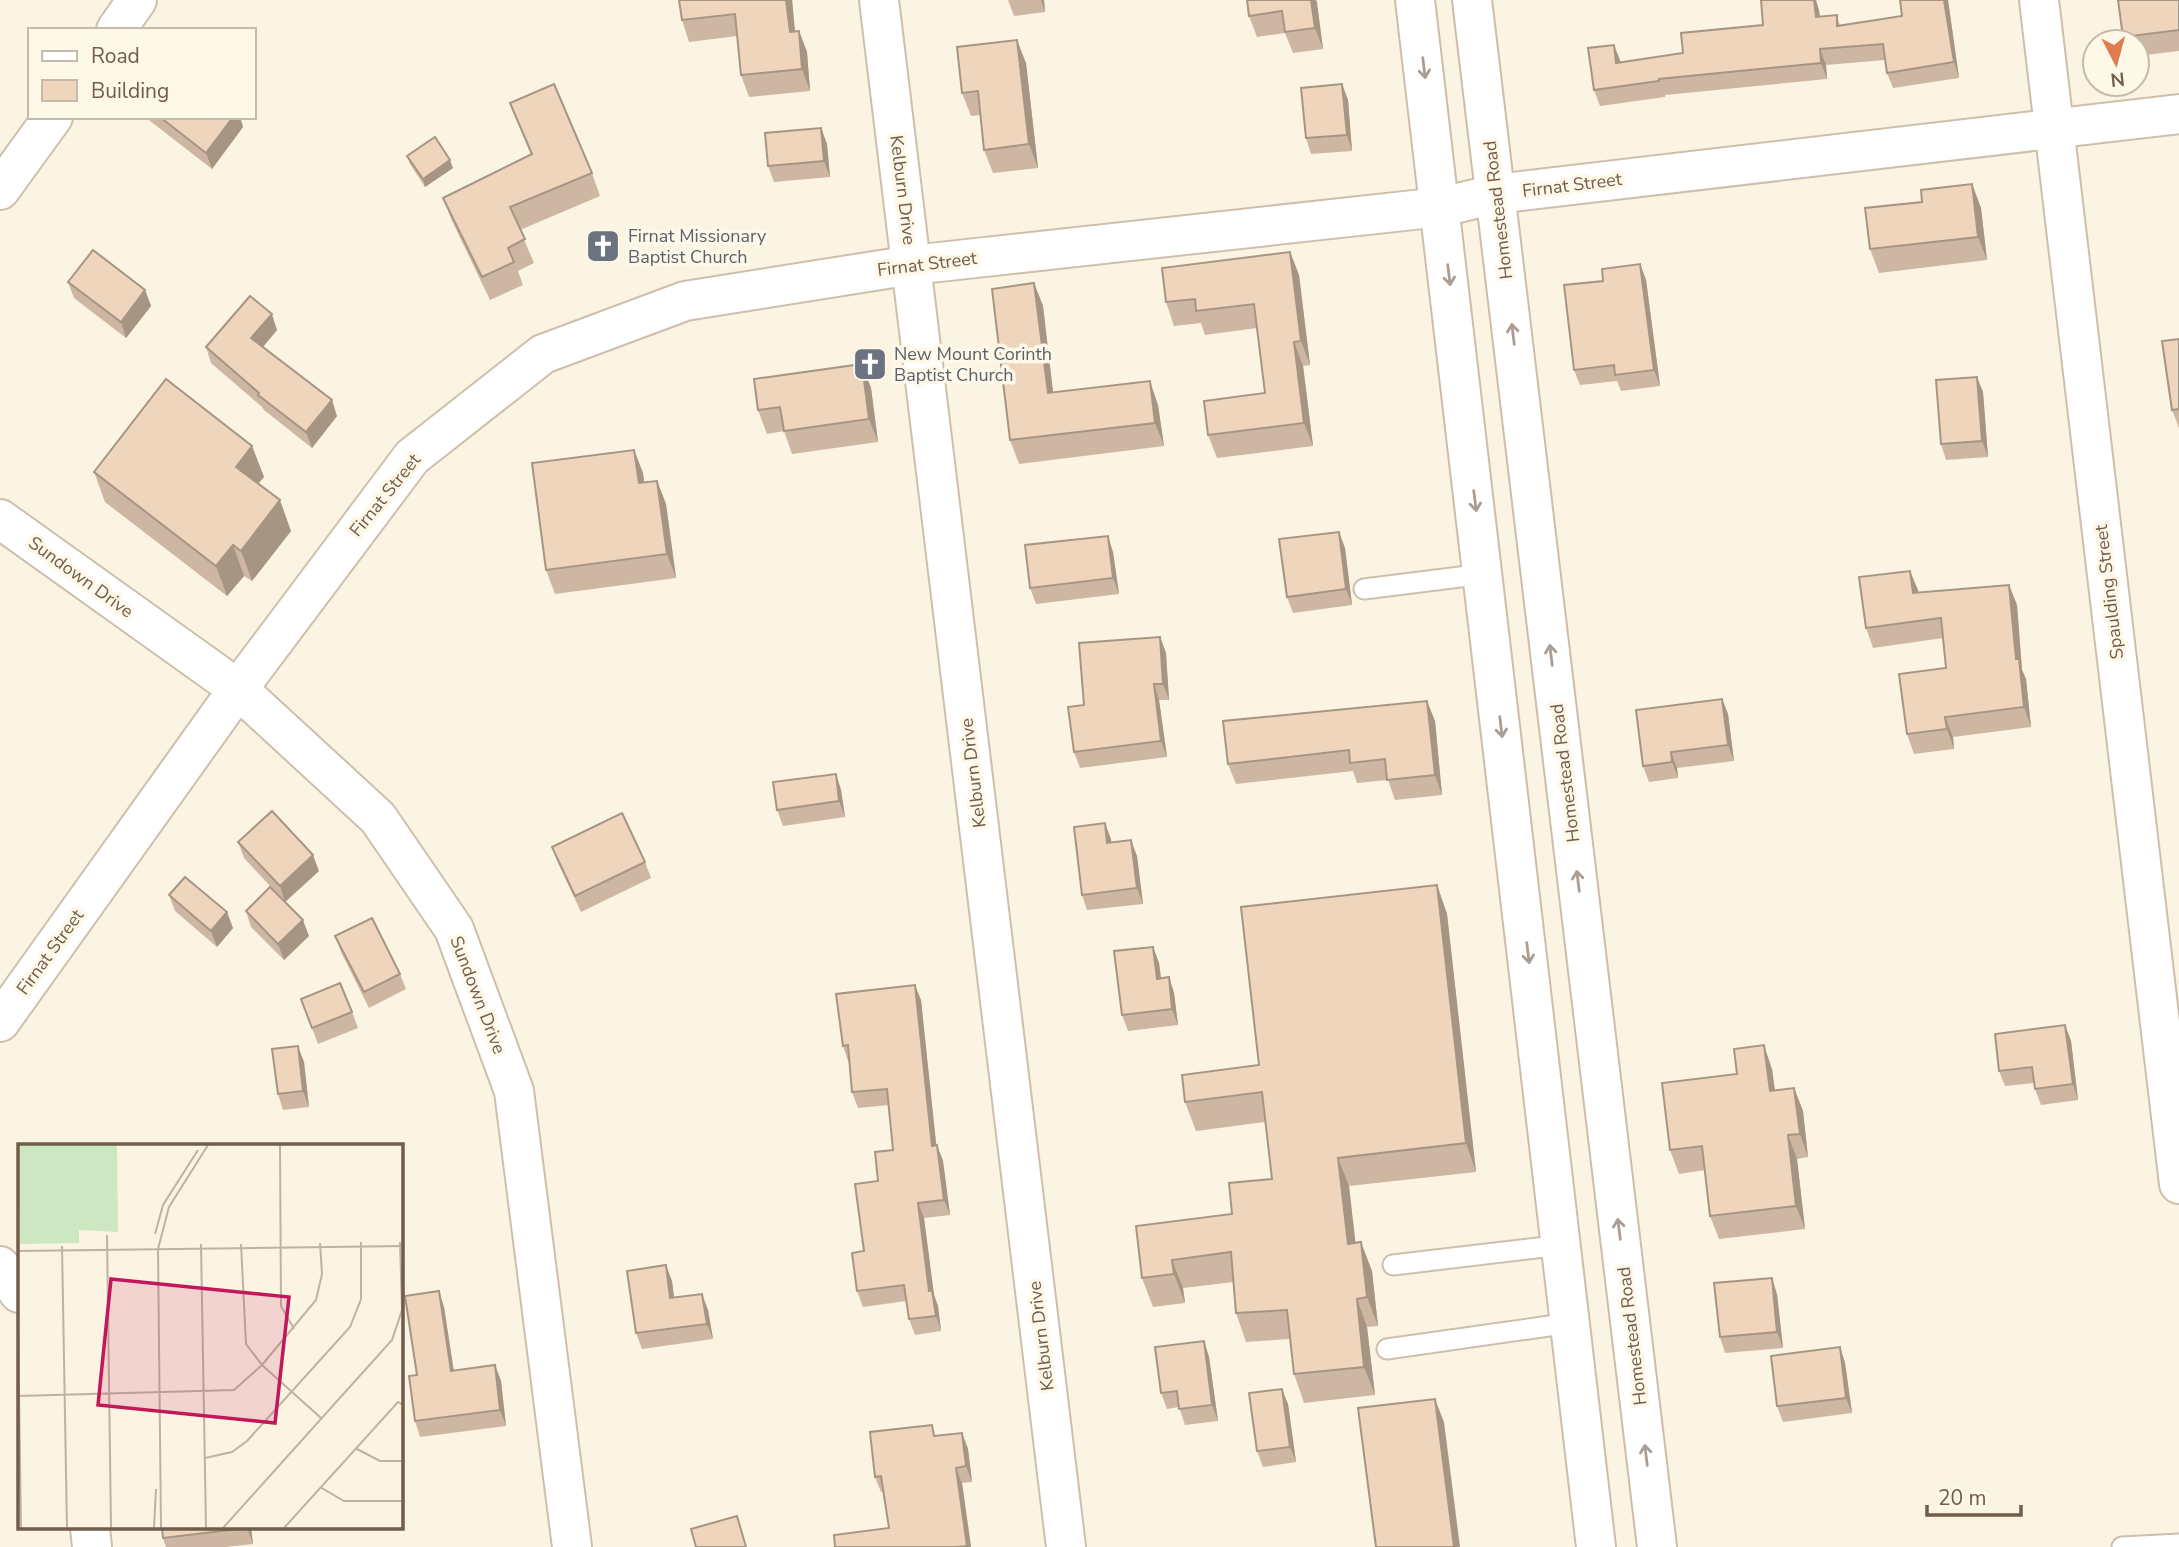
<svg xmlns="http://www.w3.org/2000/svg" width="2179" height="1547" font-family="'Nunito Sans',sans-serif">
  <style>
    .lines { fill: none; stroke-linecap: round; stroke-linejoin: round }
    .service-casing { stroke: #cebfad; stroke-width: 23 }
    .minor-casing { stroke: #cebfad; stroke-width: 42 }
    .secondary-casing { stroke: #cebda9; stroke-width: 42 }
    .service { stroke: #fff; stroke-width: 19 }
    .minor { stroke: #fff; stroke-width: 38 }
    .secondary { stroke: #fff; stroke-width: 38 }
    .wall { fill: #ceb7a2 }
    .shaded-wall { fill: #a79584 }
    .building { fill: #efd5bc; stroke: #a79584; stroke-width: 2 }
    .oneway { stroke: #aa9d93 }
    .labels { text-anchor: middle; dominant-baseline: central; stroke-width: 7; stroke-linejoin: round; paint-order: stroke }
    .street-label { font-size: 18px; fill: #725c4b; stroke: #fef8e9 }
    .worship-label { font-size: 18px; fill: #5b616d; stroke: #fef8e9; text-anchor: start }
    .inset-road { fill: none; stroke: #c0b2a1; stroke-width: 2 }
    .view { fill: #c2185b; fill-opacity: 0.15; stroke: #c2185b; stroke-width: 3.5 }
    .inset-edge { fill: none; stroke: #725c4b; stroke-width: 3.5 }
  </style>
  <rect width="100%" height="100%" fill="#fbf4e3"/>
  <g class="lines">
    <g class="service-casing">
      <g id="service">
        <polyline points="1364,589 1484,574"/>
        <polyline points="1393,1265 1562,1245"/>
        <polyline points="1387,1349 1570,1323"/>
        <polyline points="2122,1547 2179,1544"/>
      </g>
    </g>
    <g class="minor-casing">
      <g id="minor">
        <polyline points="879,0 1066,1547"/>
        <polyline points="2039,0 2179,1184"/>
        <polyline points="116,30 137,0"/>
        <polyline points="0,190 53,117"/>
        <polyline points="0,519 238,689 378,818 454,929 514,1091 572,1547"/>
        <polyline points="0,1022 238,689 412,457 543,354 685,301 912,265 1441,207 1496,194 2179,114"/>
        <polyline points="0,1266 19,1293"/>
        <polyline points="90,1528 92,1547"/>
      </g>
    </g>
    <g class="secondary-casing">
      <g id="secondary">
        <polyline points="1415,0 1596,1547"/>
        <polyline points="1472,0 1657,1547"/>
      </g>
    </g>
    <use href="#service" class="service"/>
    <use href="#minor" class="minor"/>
    <use href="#secondary" class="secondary"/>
  </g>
  <g class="wall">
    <polygon points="679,0 792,0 795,31 799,31 807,52 810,91 749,97 741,75 737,36 689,42 682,20"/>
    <polygon points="1008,0 1044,0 1045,12 1014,16"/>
    <polygon points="1247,0 1316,0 1323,49 1293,53 1285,33 1257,37 1249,16"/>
    <polygon points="1900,0 1948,0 1959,78 1893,88 1887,73 1885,60 1826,65 1827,79 1665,95 1665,97 1600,106 1594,90 1620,62 1683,53 1763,25 1819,10 1820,17 1837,15 1840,26 1902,16"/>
    <polygon points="2179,0 2179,51 2137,56 2137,42 2125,42 2123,37"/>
    <polygon points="1026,63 1038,168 993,173 984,150 981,115 971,116 962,93"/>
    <polygon points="1342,84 1348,100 1352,151 1311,154 1306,138"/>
    <polygon points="510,103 592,173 600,196 520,230 534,263 518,271 523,285 490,300 452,221 443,198 531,155"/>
    <polygon points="145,117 240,117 243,127 212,169"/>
    <polygon points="821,128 827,144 830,177 774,182 768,166"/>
    <polygon points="407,156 453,168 425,187 410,164"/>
    <polygon points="1972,184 1981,208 1987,260 1879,273 1870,249 1922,202"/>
    <polygon points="1290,252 1299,275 1310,365 1303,366 1313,446 1217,458 1208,435 1265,393 1257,328 1205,335 1201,323 1174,326 1166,302"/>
    <polygon points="1640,264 1646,280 1660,386 1621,391 1617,381 1580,385 1574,370 1603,281"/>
    <polygon points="68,282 145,290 151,306 126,338 74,298"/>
    <polygon points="1034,283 1043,306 1053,393 1158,405 1164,446 1019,464 1010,440"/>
    <polygon points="277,330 263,347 337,416 312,448 264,410 262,407 211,363 206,347"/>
    <polygon points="2179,339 2179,428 2172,410"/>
    <polygon points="862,364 871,388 878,442 792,454 784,431 767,434 758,410"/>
    <polygon points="1983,392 1988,457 1946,460 1941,444"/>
    <polygon points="252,446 264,477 258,483 291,531 252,581 244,576 227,596 105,502 94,472"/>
    <polygon points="634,450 643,473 644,482 657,481 666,504 676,578 555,594 546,570"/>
    <polygon points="1345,548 1352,605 1293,613 1287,597"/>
    <polygon points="1113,552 1119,594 1036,604 1030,588"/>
    <polygon points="1910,571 1918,593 2009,585 2017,605 2022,670 2026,679 2031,727 1953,737 1954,749 1914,754 1907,734 1946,668 1943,638 1873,648 1866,628"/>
    <polygon points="1160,637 1166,653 1169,700 1159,700 1167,757 1080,768 1074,752 1084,705"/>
    <polygon points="1722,699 1728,714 1734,761 1677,768 1678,778 1649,782 1643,766"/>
    <polygon points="1435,721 1442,795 1395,800 1388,780 1357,783 1353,771 1236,784 1228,764"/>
    <polygon points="836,774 841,790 845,817 783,826 777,810"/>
    <polygon points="1105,823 1111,843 1137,856 1143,904 1087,910 1082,895"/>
    <polygon points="238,842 319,871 285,902 244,858"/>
    <polygon points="552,847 645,862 651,878 581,912 558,863"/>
    <polygon points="1437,885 1447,914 1476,1172 1349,1186 1355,1243 1372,1271 1378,1326 1367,1327 1375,1395 1304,1403 1294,1374 1290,1339 1246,1342 1236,1313 1234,1282 1183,1288 1185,1303 1153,1307 1142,1278 1232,1214 1272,1179 1265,1122 1196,1131 1185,1102 1259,1065"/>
    <polygon points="169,895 233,928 217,947 175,911"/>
    <polygon points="246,911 309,936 284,960 251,927"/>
    <polygon points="335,936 400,974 406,989 369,1008 341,952"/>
    <polygon points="1153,947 1159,963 1161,978 1169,977 1174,993 1178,1025 1128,1031 1122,1015"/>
    <polygon points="301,999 352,1012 358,1028 318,1044"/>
    <polygon points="921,1000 936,1145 943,1161 950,1215 924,1218 934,1295 938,1306 941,1331 915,1335 909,1319 906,1301 863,1307 857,1291 864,1251 878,1181 893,1150 889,1105 858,1108 852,1092 849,1061 848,1061 843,1046"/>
    <polygon points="2065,1025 2071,1041 2078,1100 2041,1105 2035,1089 2034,1083 2005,1086 1999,1071"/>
    <polygon points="304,1062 309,1107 283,1110 278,1094"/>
    <polygon points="1772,1069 1775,1090 1794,1088 1803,1111 1808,1157 1797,1159 1805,1229 1719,1239 1710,1216 1705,1170 1679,1174 1670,1150"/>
    <polygon points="672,1281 674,1298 708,1310 713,1339 642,1349 636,1333"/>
    <polygon points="1777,1294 1783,1348 1725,1353 1720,1337"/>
    <polygon points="444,1307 454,1371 495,1365 501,1381 506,1426 420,1437 415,1421 417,1375"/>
    <polygon points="1204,1341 1209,1357 1218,1421 1185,1425 1179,1407 1167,1409 1161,1393"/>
    <polygon points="1840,1347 1845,1363 1852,1413 1783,1422 1777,1406"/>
    <polygon points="1288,1404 1296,1462 1263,1467 1257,1451"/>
    <polygon points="962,1433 968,1449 972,1482 962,1483 971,1547 835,1547 889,1528 883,1492 881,1492 875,1477 936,1436"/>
    <polygon points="162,1528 251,1528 253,1544 226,1547 166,1547 163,1538"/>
  </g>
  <g class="shaded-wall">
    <polygon points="786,0 792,0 797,53 790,32"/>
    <polygon points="1041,0 1044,0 1045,12"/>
    <polygon points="1311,0 1316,0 1317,2 1323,49 1315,28"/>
    <polygon points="1814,0 1816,0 1819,10 1821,33 1816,17"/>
    <polygon points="1944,0 1948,0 1959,78 1954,62"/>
    <polygon points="799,31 807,52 810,91 802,69"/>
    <polygon points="1017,40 1026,63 1038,168 1029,144"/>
    <polygon points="1614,45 1620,60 1622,79 1616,63"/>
    <polygon points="1820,49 1826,65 1827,79 1821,63"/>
    <polygon points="1342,84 1348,100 1352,151 1347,135"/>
    <polygon points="233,117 240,117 243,127 212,169 206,153"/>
    <polygon points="821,128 827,144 830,177 824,161"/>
    <polygon points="450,160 453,168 425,187 423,179"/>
    <polygon points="1972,184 1981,208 1987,260 1978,237"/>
    <polygon points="1290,252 1299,275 1310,365 1301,341"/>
    <polygon points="1640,264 1646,280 1660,386 1654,370"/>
    <polygon points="1034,283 1043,306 1056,417 1048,393"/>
    <polygon points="145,290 151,306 126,338 121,322"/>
    <polygon points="272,314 277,330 257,354 251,338"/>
    <polygon points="1294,342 1303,366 1313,446 1304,423"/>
    <polygon points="862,364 871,388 878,442 869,419"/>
    <polygon points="1977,377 1983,392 1988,457 1982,441"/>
    <polygon points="1150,381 1158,405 1164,446 1155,423"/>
    <polygon points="332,400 337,416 312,448 306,432"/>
    <polygon points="252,446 264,477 247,497 236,467"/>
    <polygon points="634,450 643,473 647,507 639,483"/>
    <polygon points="657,481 666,504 676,578 667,554"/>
    <polygon points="280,500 291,531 252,581 241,551"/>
    <polygon points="1339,532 1345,548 1352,605 1346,589"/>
    <polygon points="1108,536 1113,552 1119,594 1113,578"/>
    <polygon points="233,545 244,576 227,596 216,566"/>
    <polygon points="1910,571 1918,590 1921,613 1913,593"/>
    <polygon points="2009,585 2017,605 2022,670 2026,679 2031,727 2024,707 2016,659"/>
    <polygon points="1160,637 1166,653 1169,700 1163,684"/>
    <polygon points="1154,684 1159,700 1167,757 1161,741"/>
    <polygon points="1722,699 1728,714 1734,761 1728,745"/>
    <polygon points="1427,701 1435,721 1442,795 1435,775"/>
    <polygon points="1945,717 1953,737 1954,749 1947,729"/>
    <polygon points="1671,752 1677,768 1678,778 1672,762"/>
    <polygon points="836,774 841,790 845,817 839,801"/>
    <polygon points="1105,823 1111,839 1113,859 1107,843"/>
    <polygon points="1131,840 1137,856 1143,904 1137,888"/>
    <polygon points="313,855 319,871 285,902 280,886"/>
    <polygon points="1437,885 1447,914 1476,1172 1466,1143"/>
    <polygon points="227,912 233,928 217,947 211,931"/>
    <polygon points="303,920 309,936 284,960 278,944"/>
    <polygon points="1153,947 1159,963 1163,994 1157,979"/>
    <polygon points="1169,977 1174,993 1178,1025 1172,1009"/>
    <polygon points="915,985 921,1000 938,1161 932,1146"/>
    <polygon points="2065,1025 2071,1041 2078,1100 2073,1084"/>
    <polygon points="1764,1045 1772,1069 1778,1115 1770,1091"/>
    <polygon points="298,1046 304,1062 309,1107 303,1091"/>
    <polygon points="1794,1088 1803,1111 1808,1157 1800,1134"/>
    <polygon points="1788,1135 1797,1159 1805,1229 1796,1206"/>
    <polygon points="937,1145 943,1161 950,1215 944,1200"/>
    <polygon points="1338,1158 1349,1186 1359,1273 1348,1244"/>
    <polygon points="918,1203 924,1218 934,1295 938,1306 941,1331 936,1316 929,1291"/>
    <polygon points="1361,1242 1372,1271 1378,1326 1367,1297"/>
    <polygon points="1172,1260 1183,1288 1185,1303 1174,1274"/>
    <polygon points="666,1265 672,1281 676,1314 670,1298"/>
    <polygon points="1772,1278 1777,1294 1783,1348 1777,1332"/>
    <polygon points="439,1291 444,1307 456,1387 451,1371"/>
    <polygon points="702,1294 708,1310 713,1339 707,1324"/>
    <polygon points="1357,1299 1367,1327 1375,1395 1364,1367"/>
    <polygon points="1204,1341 1209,1357 1218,1421 1212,1405"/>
    <polygon points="1840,1347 1845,1363 1852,1413 1846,1398"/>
    <polygon points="495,1365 501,1381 506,1426 500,1410"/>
    <polygon points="1282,1389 1288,1404 1296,1462 1290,1447"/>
    <polygon points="1435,1399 1444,1422 1460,1547 1454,1547"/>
    <polygon points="962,1433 968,1449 972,1482 966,1466"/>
    <polygon points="956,1468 962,1483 971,1547 967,1547 967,1546"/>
    <polygon points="247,1528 251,1528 253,1544"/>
  </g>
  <g class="building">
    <polygon points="679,0 786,0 790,32 799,31 802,69 741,75 735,14 682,20"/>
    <polygon points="1247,0 1311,0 1315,28 1285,32 1282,11 1249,16"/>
    <polygon points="1761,0 1814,0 1816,17 1837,15 1837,26 1902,16 1900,0 1944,0 1954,62 1887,73 1883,44 1820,49 1821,63 1659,79 1659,81 1594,90 1588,48 1614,45 1616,63 1683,53 1681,33 1763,25"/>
    <polygon points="2118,0 2179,0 2179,30 2123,37"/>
    <polygon points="1017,40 1029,144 984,150 978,91 962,93 957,47"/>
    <polygon points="554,84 592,173 510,207 525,239 508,248 514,262 482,277 443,198 532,154 510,103"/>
    <polygon points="1342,84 1347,135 1306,138 1301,88"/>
    <polygon points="160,117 233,117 206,153"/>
    <polygon points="821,128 824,161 768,166 765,133"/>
    <polygon points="435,137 450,160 423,179 407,156"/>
    <polygon points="1972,184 1978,237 1870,249 1865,208 1922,202 1921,190"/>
    <polygon points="93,250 145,290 121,322 68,282"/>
    <polygon points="1290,252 1301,341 1294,342 1304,423 1208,435 1204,401 1265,393 1254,304 1196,311 1195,299 1166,302 1162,268"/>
    <polygon points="1640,264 1654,370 1615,375 1614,365 1574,370 1564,285 1603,281 1602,269"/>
    <polygon points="1034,283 1048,393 1150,381 1155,423 1010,440 992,289"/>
    <polygon points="250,296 272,314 251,338 332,400 306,432 258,395 259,393 206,347"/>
    <polygon points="2179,339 2179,409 2172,410 2162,341"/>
    <polygon points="862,364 869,419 784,431 780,407 758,410 754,379"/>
    <polygon points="1977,377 1982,441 1941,444 1936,380"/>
    <polygon points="166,379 252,446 236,467 280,500 241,551 233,545 216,566 94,472"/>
    <polygon points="634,450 639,483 657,481 667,554 546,570 532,463"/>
    <polygon points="1339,532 1346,589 1287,597 1279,539"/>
    <polygon points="1108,536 1113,578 1030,588 1025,545"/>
    <polygon points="1910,571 1913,593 2009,585 2016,659 2019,659 2024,707 1945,717 1947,729 1907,734 1899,674 1946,668 1941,618 1866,628 1859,577"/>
    <polygon points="1160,637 1163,684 1154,684 1161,741 1074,752 1068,707 1084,705 1079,643"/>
    <polygon points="1722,699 1728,745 1671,752 1672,762 1643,766 1636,710"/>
    <polygon points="1427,701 1435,775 1387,780 1385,759 1350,763 1349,750 1228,764 1223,721"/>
    <polygon points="836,774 839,801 777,810 773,782"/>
    <polygon points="272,811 313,855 280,886 238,842"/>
    <polygon points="622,813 645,862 575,896 552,847"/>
    <polygon points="1105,823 1107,843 1131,840 1137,888 1082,895 1074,827"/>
    <polygon points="185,877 227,912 211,931 169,895"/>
    <polygon points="1437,885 1466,1143 1338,1158 1348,1244 1361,1242 1367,1297 1357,1299 1364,1367 1294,1374 1287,1310 1236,1313 1231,1252 1172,1260 1174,1274 1142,1278 1136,1226 1232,1214 1229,1183 1272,1179 1262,1092 1185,1102 1182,1075 1259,1065 1241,907"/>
    <polygon points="270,887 303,920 278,944 246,911"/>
    <polygon points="372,918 400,974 364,992 335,936"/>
    <polygon points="1153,947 1157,979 1169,977 1172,1009 1122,1015 1114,951"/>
    <polygon points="340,983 352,1012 312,1028 301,999"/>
    <polygon points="915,985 932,1146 937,1145 944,1200 918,1203 929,1291 932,1290 936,1316 909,1319 904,1285 857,1291 852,1253 864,1251 855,1184 878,1181 875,1152 893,1150 887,1089 852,1092 848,1045 843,1046 836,994"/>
    <polygon points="2065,1025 2073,1084 2035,1089 2032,1067 1999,1071 1995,1034"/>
    <polygon points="1764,1045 1770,1091 1794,1088 1800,1134 1788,1135 1796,1206 1710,1216 1702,1146 1670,1150 1662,1083 1737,1074 1734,1049"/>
    <polygon points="298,1046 303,1091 278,1094 272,1049"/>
    <polygon points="666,1265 670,1298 702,1294 707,1324 636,1333 627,1271"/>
    <polygon points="1772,1278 1777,1332 1720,1337 1714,1283"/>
    <polygon points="439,1291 451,1371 495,1365 500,1410 415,1421 409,1376 417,1375 405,1296"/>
    <polygon points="1204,1341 1212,1405 1179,1409 1177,1391 1161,1393 1155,1347"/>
    <polygon points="1840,1347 1846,1398 1777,1406 1771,1356"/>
    <polygon points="1282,1389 1290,1447 1257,1451 1249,1393"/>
    <polygon points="1435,1399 1454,1547 1376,1547 1358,1408"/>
    <polygon points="932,1425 934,1436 962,1433 966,1466 956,1468 967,1546 957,1547 835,1547 834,1535 889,1528 881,1476 875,1477 870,1432"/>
    <polygon points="737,1516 746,1547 696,1547 691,1529"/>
    <polygon points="162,1528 247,1528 163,1538"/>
  </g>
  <defs><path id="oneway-shaft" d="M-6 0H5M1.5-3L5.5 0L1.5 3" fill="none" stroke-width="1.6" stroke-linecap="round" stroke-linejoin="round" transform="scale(1.75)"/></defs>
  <g class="oneway">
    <use href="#oneway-shaft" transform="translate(1424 68) rotate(83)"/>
    <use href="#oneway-shaft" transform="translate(1449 275) rotate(83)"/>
    <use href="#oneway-shaft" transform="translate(1513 334) rotate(-97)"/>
    <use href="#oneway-shaft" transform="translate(1475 501) rotate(83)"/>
    <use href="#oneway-shaft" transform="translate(1551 655) rotate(-97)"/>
    <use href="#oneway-shaft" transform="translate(1501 727) rotate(83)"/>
    <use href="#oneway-shaft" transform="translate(1578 881) rotate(-97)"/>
    <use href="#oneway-shaft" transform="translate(1528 953) rotate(83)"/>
    <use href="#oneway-shaft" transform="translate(1619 1229) rotate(-97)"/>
    <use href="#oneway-shaft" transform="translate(1646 1455) rotate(-97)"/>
  </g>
  <defs>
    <g id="church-square" transform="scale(1.75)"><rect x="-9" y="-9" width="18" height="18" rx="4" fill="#6b7280" stroke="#fef8e9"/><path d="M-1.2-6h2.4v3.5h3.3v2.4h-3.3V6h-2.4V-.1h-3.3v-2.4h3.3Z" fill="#fff"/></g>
  </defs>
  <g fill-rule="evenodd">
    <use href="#church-square" x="603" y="246"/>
    <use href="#church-square" x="870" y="364"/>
  </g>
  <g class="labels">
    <g class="street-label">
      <text transform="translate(1572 185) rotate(-7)">Firnat Street</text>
      <text transform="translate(903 190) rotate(83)">Kelburn Drive</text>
      <text transform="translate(1498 210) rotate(-97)">Homestead Road</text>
      <text transform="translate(927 264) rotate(-7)">Firnat Street</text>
      <text transform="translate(385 495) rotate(-51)">Firnat Street</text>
      <text transform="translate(81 577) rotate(36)">Sundown Drive</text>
      <text transform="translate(2109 592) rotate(-97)">Spaulding Street</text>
      <text transform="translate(973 773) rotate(-97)">Kelburn Drive</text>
      <text transform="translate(1565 773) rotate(-97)">Homestead Road</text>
      <text transform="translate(50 952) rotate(-54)">Firnat Street</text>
      <text transform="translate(478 995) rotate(69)">Sundown Drive</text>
      <text transform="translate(1041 1336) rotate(-97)">Kelburn Drive</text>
      <text transform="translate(1632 1336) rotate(-97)">Homestead Road</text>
    </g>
    <g class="worship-label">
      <text x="628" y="236">Firnat Missionary<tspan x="628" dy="21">Baptist Church</tspan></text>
      <text x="894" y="354">New Mount Corinth<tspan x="894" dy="21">Baptist Church</tspan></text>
    </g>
  </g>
  <g transform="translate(18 1144)">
    <rect width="385" height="385" fill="#fbf4e3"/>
    <path d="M0 1H99L100 88 61 86V99L2 100Z" fill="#cee7c3"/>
    <path class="inset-road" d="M262 1 263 162 276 185M137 90 145 61 180 6M89 91 93 384M183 100 188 384M223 100 228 200 244 221 303 274M44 102 49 384M0 107 385 102M0 181 3 384M0 252 216 246 244 221 298 156 304 130 302 99M337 304 362 317H385M187 314 214 308 229 297 332 183 343 155V98M302 343 326 357H385M136 384 138 345M143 384 140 105 151 63 190 1M205 384 374 196 384 166 382 98M266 384 380 258 385 261"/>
    <path class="view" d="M93 135 271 153 257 279 80 261Z"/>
    <rect width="385" height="385" class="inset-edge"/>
  </g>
  <rect x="28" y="28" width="228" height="91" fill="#fef8e9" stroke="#c6baaa" stroke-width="2"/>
  <rect x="42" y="51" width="35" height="10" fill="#ffffff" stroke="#c6baaa" stroke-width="2"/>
  <text x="91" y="63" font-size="21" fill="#725c4b">Road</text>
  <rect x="42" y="80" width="35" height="21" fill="#efd5bc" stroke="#c6baaa" stroke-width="2"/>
  <text x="91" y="98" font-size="21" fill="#725c4b">Building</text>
  <g transform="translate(2116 63) rotate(174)"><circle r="33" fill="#fef8e9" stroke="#c6baaa" stroke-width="2"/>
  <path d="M0-5L12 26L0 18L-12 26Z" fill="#df7d4e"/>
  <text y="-10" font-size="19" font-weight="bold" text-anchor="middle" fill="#725c4b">N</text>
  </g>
  <path d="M1927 1505v10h94v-10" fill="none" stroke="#725c4b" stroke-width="3.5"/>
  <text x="1938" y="1505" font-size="21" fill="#725c4b" stroke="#fef8e9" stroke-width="5" paint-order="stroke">20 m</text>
</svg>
